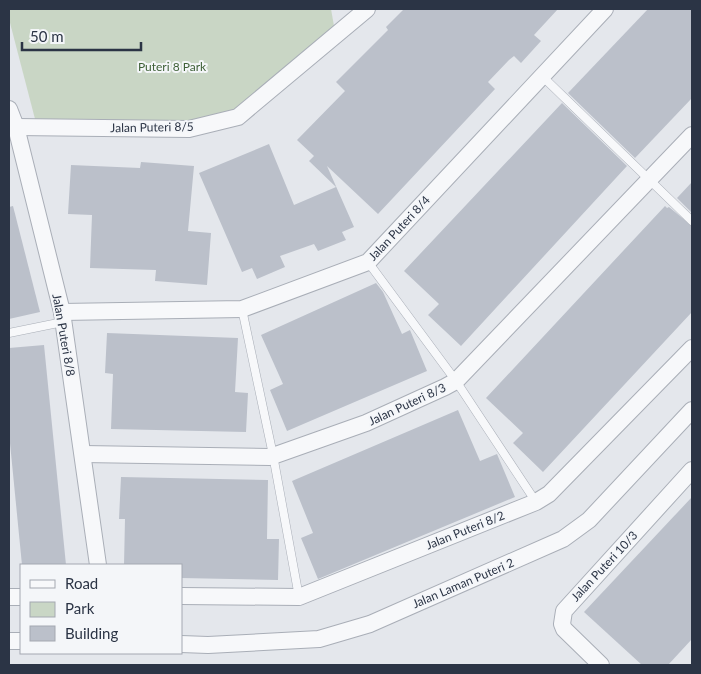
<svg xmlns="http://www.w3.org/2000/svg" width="701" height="674" font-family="Lato,sans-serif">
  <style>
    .green { fill: #c9d6c5 }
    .building { fill: #bbc0ca }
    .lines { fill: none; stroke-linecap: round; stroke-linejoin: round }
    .service-casing { stroke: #a9aeb7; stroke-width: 9 }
    .minor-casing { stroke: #a9aeb7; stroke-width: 18 }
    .service { stroke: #f7f8fa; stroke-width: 8 }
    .minor { stroke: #f7f8fa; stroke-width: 16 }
    .labels { text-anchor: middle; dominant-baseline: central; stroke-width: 4; stroke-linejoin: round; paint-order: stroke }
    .park-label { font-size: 12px; fill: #3f6138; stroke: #f4f6f9 }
    .street-label { font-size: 12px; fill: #2b3445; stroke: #f4f6f9 }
  </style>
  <rect width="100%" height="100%" fill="#e4e7ec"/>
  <polygon class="green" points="9,9 331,9 334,26 235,111 185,123 35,119 9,19"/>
  <g class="building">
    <polygon points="404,9 558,9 534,35 541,41 521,63 514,56 509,60 488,82 495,89 378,214 327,166 354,227 342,232 346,240 318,251 314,244 280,256 285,267 257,279 252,268 242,272 199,173 269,144 294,205 336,187 309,161 314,156 297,140 345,91 336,82 388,30 386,27"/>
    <polygon points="648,9 692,9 692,98 635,158 568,93"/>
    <polygon points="562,103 627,166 461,346 428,315 439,304 404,271"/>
    <polygon points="141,162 194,166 188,231 211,233 207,285 155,281 156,270 90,268 92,215 68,214 71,165 140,168"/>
    <polygon points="692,182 692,213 677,198"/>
    <polygon points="13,206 40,312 9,319 9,207"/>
    <polygon points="665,206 667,208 669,207 692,226 692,312 543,472 513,443 523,433 486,398"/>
    <polygon points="376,283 383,292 402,334 410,330 427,371 287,431 270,390 283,384 261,335"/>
    <polygon points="107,333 238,338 235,392 248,393 246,432 111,429 113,374 105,373"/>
    <polygon points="44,345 66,565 22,565 9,433 9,348"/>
    <polygon points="458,410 480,461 497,454 515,497 318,579 301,538 313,533 292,481"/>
    <polygon points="121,477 268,480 267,539 279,539 278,580 181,578 181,565 124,565 125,519 119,519"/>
    <polygon points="692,497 692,639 668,665 642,665 584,612"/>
  </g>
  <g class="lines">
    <g class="service-casing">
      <g id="service">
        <polyline points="542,76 692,221"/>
        <polyline points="368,262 456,381 536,502"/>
        <polyline points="242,309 273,455 299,597"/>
        <polyline points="9,333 63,322"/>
      </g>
    </g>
    <g class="minor-casing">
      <g id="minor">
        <polyline points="9,109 16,127 62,312 98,565"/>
        <polyline points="16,127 189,129 238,117 367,9"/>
        <polyline points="62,312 242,309 368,262 605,9"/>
        <polyline points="83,454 270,457 366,423 445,387 456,381 692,135"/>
        <polyline points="181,596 299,597 536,502 549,494 692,348"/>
        <polyline points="9,597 21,597"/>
        <polyline points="9,641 21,641"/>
        <polyline points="181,644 208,645 319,639 370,624 563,539 589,520 692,410"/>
        <polyline points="601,665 564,629 562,624 564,611 692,470"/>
      </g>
    </g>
    <use href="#service" class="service"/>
    <use href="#minor" class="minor"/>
  </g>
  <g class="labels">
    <g class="park-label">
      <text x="172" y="66">Puteri 8 Park</text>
    </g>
    <g class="street-label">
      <text transform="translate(152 127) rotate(-1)">Jalan Puteri 8/5</text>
      <text transform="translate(399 228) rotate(-47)">Jalan Puteri 8/4</text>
      <text transform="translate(64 335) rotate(80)">Jalan Puteri 8/8</text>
      <text transform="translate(407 404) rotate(-25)">Jalan Puteri 8/3</text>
      <text transform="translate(465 530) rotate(-22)">Jalan Puteri 8/2</text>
      <text transform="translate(604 566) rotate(-47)">Jalan Puteri 10/3</text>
      <text transform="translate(463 583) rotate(-23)">Jalan Laman Puteri 2</text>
    </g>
  </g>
  <rect width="701" height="674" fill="none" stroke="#2b3445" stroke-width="20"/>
  <rect x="20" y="564" width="162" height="90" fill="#f4f6f9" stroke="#a4a8b1"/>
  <rect x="30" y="580" width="25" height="8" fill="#f7f8fa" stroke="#a4a8b1"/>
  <text x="65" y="589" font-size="15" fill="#2b3445">Road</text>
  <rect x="30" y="602" width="25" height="15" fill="#c9d6c5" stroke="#a4a8b1"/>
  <text x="65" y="614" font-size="15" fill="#2b3445">Park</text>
  <rect x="30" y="626" width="25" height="15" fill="#bbc0ca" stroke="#a4a8b1"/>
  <text x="65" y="639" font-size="15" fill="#2b3445">Building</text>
  <path d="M22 42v8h119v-8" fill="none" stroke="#2b3445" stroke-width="2.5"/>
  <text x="30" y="42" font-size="15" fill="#2b3445" stroke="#f4f6f9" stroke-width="4" paint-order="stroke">50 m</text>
</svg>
